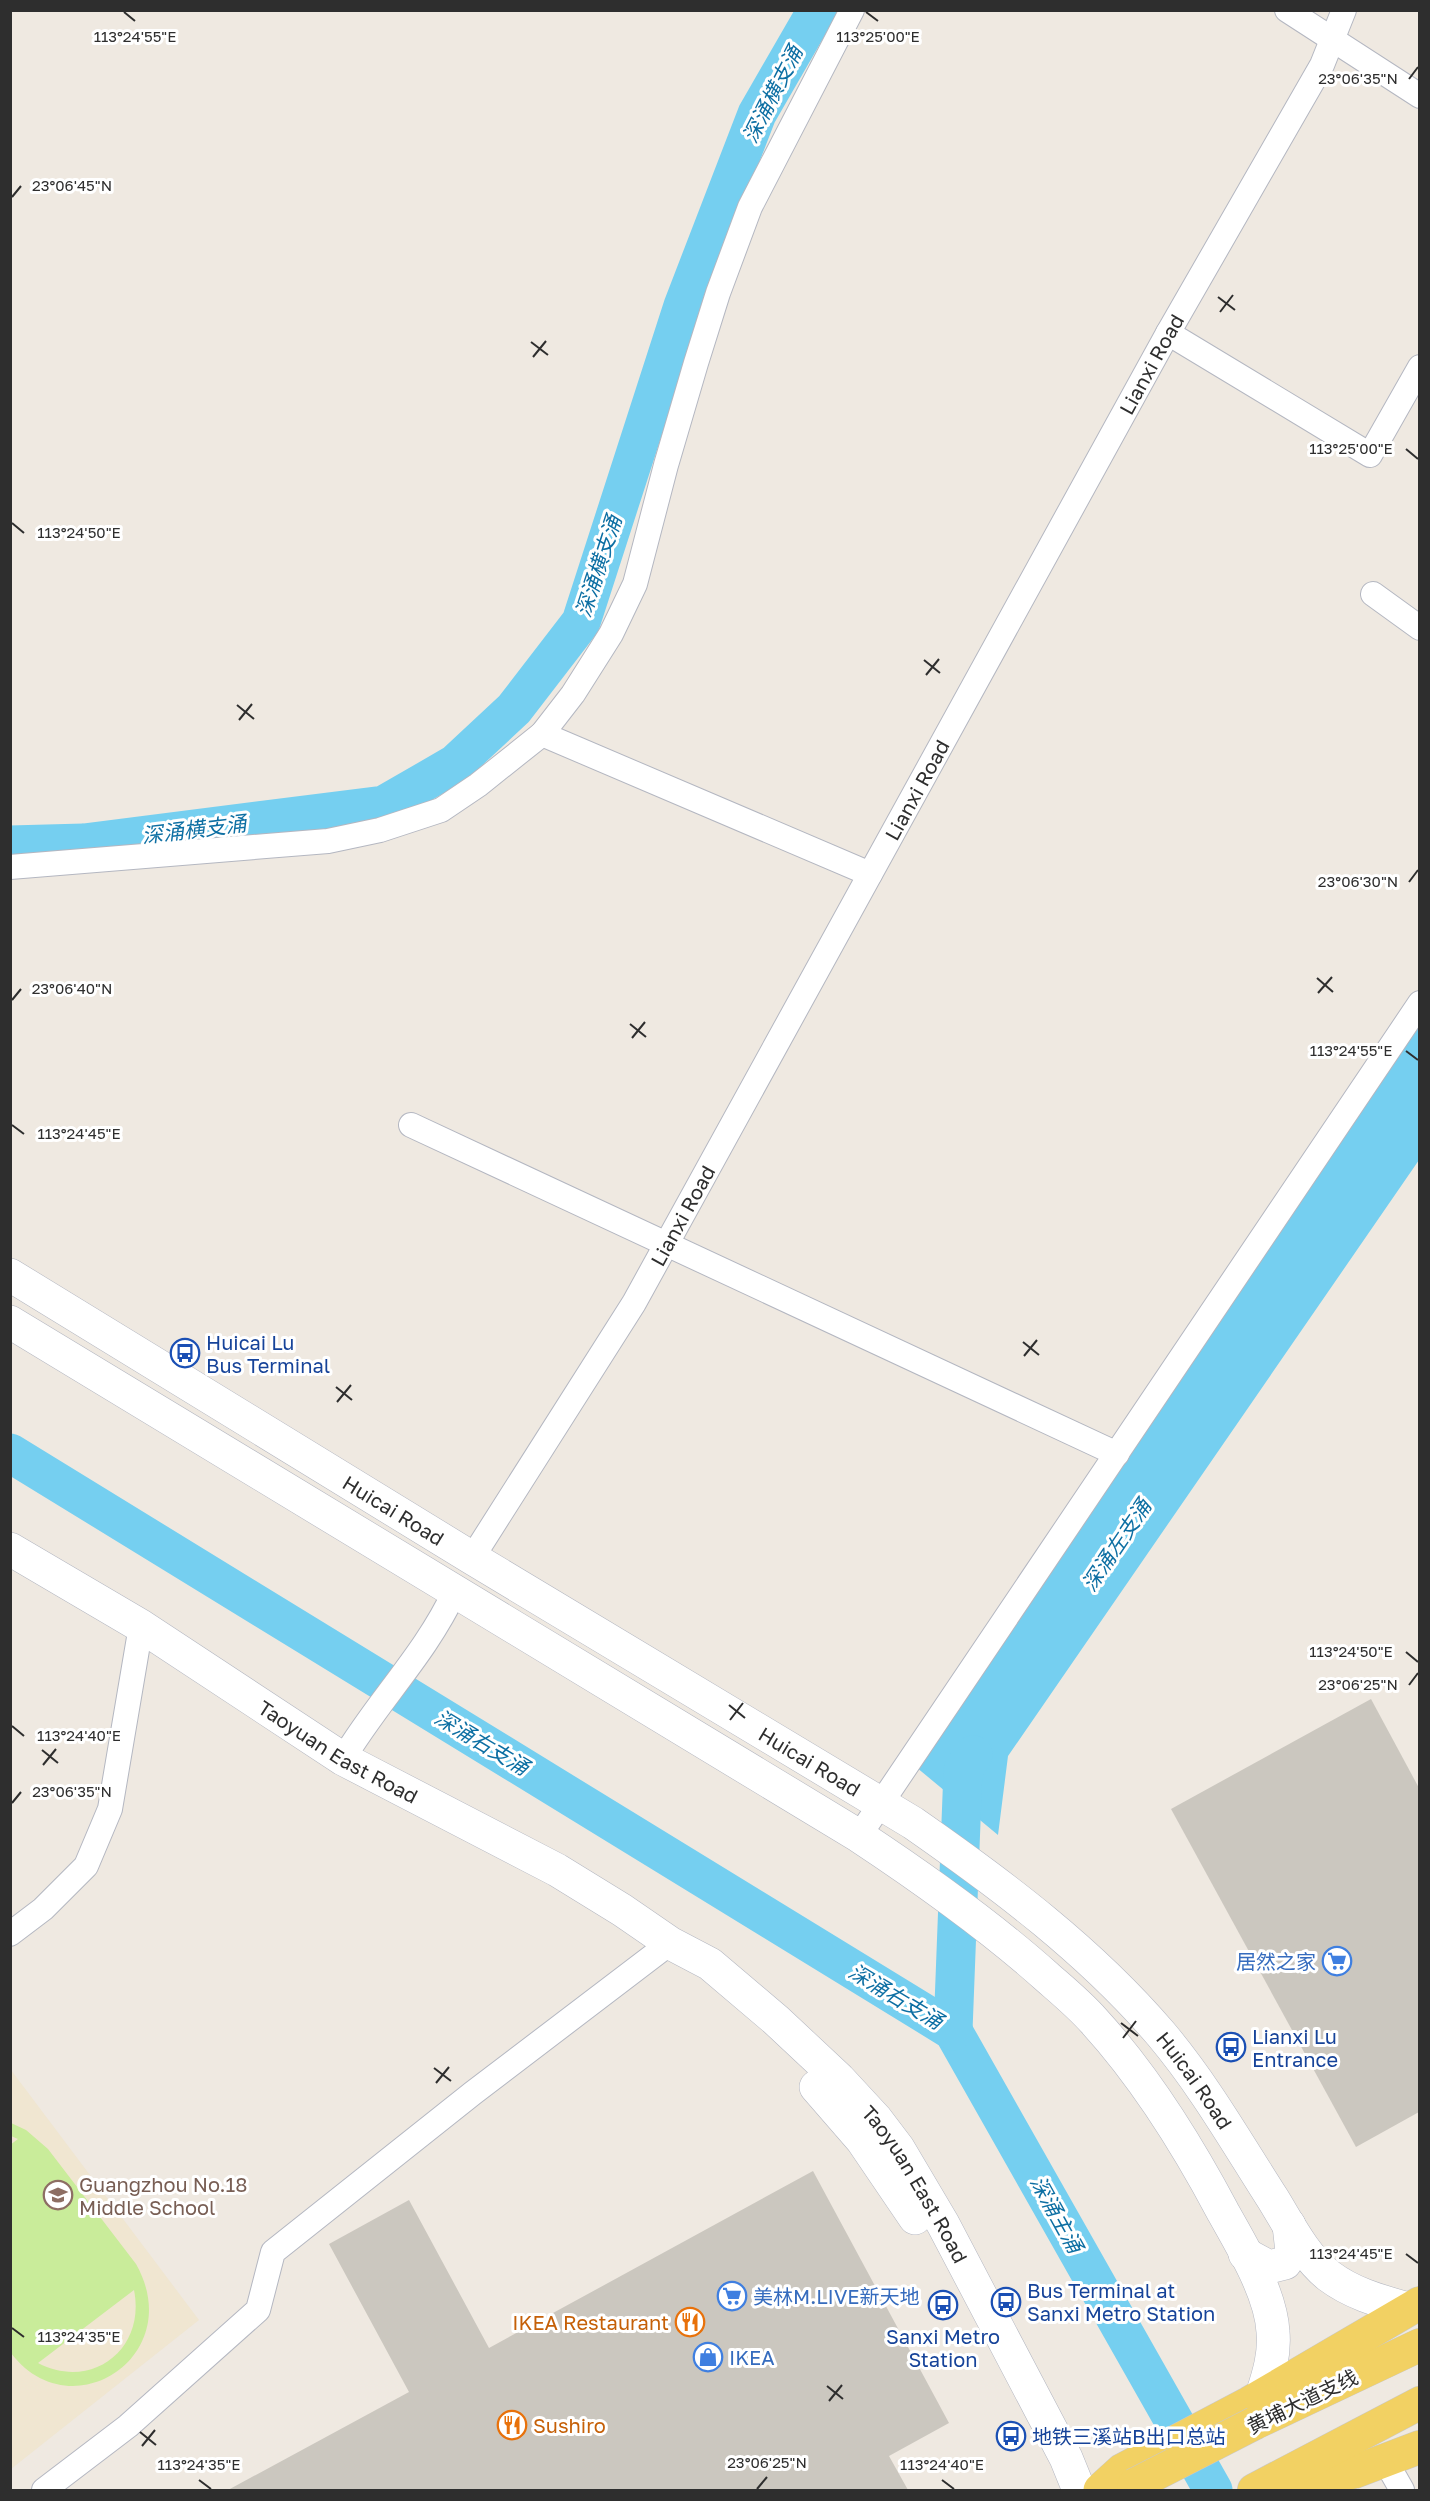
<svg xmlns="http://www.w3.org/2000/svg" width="1430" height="2501" font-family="'Golos Text','Noto Sans SC',sans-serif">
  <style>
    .education { fill: #f0e6d1 }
    .pitch { fill: #c9ec9a; fill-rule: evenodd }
    .water { fill: #75cff0 }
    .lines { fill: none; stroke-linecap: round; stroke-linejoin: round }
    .river { stroke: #75cff0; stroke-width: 39 }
    .building { fill: #cbc7bf }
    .street-casing { stroke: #b4b7c1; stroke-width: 26 }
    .secondary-casing { stroke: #b4b7c1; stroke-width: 34 }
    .primary-casing { stroke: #c9c9c9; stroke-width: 34 }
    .street { stroke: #fff; stroke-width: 24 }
    .secondary { stroke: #fff; stroke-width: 33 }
    .primary { stroke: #f2d163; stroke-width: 33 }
    .primary-bridge-casing { stroke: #c9c9c9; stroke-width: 34; stroke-linecap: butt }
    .primary-bridge { stroke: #f2d163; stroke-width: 33 }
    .ticks { fill: none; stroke: #2e2e2e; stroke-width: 2 }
    .labels { text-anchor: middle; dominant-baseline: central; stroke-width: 6; stroke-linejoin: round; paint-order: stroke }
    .street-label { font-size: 20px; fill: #2e2e2e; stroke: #fff }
    .transit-label { font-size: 20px; fill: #164399; stroke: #fff; text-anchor: start }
    .shop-label { font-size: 20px; fill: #366cbe; stroke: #fff; text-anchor: start }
    .education-label { font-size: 20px; fill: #785e54; stroke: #fff; text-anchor: start }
    .food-label { font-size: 20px; fill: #c56008; stroke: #fff; text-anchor: end }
    .water-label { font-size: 21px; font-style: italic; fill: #0d6fa3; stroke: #fff }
    .ticks-label { font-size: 15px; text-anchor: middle; fill: #2e2e2e; stroke: #fff; stroke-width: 6; stroke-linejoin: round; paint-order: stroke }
  </style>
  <rect width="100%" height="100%" fill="#efe9e1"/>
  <polygon class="education" points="11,2070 199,2320 11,2469"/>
  <path class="pitch" d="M11 2123 26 2130 48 2149 136 2264C188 2356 71 2432 11 2353L10 2145 18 2139 11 2136ZM134 2290C146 2349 92 2391 38 2363Z"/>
  <polygon class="water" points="1419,1023 1419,1160 1008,1756 998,1835 916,1767"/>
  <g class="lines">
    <g class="river">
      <polyline points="10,845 84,843 384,805 455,764 514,709 581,622 683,306 757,114 817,10"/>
      <polyline points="10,1453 953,2031 1213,2490"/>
      <polyline points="953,2031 963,1770 973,1755"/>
    </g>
  </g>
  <g class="building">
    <polygon points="1371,1699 1419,1788 1419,2112 1356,2147 1171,1809"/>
    <polygon points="813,2171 949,2423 889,2456 908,2490 228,2490 409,2392 329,2244 409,2200 489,2348"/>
  </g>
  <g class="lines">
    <g class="street-casing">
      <g id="street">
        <polyline points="1287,10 1420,96"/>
        <polyline points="1168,333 1370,455 1420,367"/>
        <polyline points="1373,594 1420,628"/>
        <polyline points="542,734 870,874"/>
        <polyline points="10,867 328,841 380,830 441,810 478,785 542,734 573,694 611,634 635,584 666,465 696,363 718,293 750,207 852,10"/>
        <polyline points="411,1125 1117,1454"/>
        <path id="s1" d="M472 1558 634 1303 1168 333 1322 65 1344 10"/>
        <path d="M343 1759C379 1699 425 1655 455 1591"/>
        <polyline points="859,1836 1420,1003"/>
        <polyline points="10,1934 43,1909 86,1866 110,1809 141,1626"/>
        <polyline points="1386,2462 1402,2490"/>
        <polyline points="44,2490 128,2426 258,2310 273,2252 473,2093 670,1943"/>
      </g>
    </g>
    <g class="secondary-casing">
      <g id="secondary">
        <path id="s2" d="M10 1275 472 1558 913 1823C1002 1885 1090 1951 1161 2034 1204 2085 1237 2143 1273 2199 1289 2225 1305 2257 1329 2276 1353 2294 1380 2301 1408 2309"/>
        <path d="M10 1322 859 1836C924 1879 989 1925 1047 1977 1063 1991 1080 2005 1094 2021 1146 2078 1187 2144 1223 2212 1242 2246 1271 2293 1273 2332 1275 2354 1269 2374 1262 2395"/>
        <path id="s3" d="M10 1549 141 1626 343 1759 557 1870 622 1910 670 1943 710 1964 776 2020 839 2079 876 2119 898 2148 943 2224 1066 2458 1079 2490"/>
        <polyline points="816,2087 862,2140 915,2218"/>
        <polyline points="1245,2254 1269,2267 1285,2263 1292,2252 1289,2225"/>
      </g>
    </g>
    <g class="primary-casing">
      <g id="primary">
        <polyline points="1255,2423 1420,2345"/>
        <polyline points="1282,2481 1327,2478 1354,2472 1420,2447"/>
        <polyline points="1100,2490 1122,2470 1249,2403 1420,2303"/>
        <polyline points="1254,2490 1420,2403"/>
      </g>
    </g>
    <use href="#street" class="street"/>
    <use href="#secondary" class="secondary"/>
    <use href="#primary" class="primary"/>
    <g class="primary-bridge-casing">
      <polyline id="primary-bridge" points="1134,2485 1255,2423"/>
    </g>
    <use href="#primary-bridge" class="primary-bridge"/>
  </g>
  <path class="ticks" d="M124 12 135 21M866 12 878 21M1409 79 1418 67M12 197 21 186M1218 297 1235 310M1220 312 1233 295M531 342 548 355M533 357 546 341M1406 449 1418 459M12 523 24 533M924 660 940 673M926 675 939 659M237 705 254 719M239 720 252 704M1409 882 1418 870M1317 978 1333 992M1318 993 1332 977M12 1000 21 989M630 1024 646 1037M632 1038 645 1022M1406 1051 1418 1060M12 1125 24 1134M1023 1342 1039 1355M1024 1356 1037 1340M336 1387 352 1400M337 1402 351 1385M1406 1652 1418 1662M1409 1685 1418 1673M729 1705 745 1718M730 1720 743 1703M12 1726 24 1736M42 1750 58 1763M43 1765 56 1749M12 1803 21 1792M1121 2023 1138 2036M1123 2038 1136 2021M434 2068 451 2081M436 2083 449 2067M1406 2254 1418 2263M12 2328 24 2337M827 2386 843 2399M829 2401 842 2385M140 2432 156 2445M142 2446 155 2430M199 2480 211 2489M942 2480 954 2489M757 2489 767 2477"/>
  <defs>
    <g id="bus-ring" transform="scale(1.5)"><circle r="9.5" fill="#fff" stroke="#1a4fb4" stroke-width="1.5"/><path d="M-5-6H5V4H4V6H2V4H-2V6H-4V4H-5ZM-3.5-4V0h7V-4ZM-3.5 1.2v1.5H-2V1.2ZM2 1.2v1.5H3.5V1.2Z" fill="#1a4fb4"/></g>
    <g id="supermarket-ring" transform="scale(1.5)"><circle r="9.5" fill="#fff" stroke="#3f7fe0" stroke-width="1.5"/><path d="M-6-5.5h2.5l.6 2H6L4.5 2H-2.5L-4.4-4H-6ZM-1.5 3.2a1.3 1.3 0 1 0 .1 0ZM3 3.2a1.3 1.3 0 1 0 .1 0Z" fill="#3f7fe0"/></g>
    <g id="school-ring" transform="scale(1.5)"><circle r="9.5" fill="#fff" stroke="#8d6e63" stroke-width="1.5"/><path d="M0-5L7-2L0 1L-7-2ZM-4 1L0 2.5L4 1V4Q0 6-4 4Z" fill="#8d6e63"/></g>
    <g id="restaurant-ring" transform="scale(1.5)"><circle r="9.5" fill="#fff" stroke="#e8710a" stroke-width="1.5"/><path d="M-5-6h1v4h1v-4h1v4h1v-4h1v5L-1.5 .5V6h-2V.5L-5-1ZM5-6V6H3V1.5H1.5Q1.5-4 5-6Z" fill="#e8710a"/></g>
    <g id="shop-ring" transform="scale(1.5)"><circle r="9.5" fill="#fff" stroke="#3f7fe0" stroke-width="1.5"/><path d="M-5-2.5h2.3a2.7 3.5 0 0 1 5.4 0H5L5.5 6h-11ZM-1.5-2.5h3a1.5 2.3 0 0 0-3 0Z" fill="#3f7fe0"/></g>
  </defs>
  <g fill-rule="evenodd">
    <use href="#bus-ring" x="185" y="1353"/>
    <use href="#supermarket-ring" x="1337" y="1961"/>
    <use href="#bus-ring" x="1231" y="2047"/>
    <use href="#school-ring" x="58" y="2195"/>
    <use href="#supermarket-ring" x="732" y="2296"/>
    <use href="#bus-ring" x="1006" y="2302"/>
    <use href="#bus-ring" x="943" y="2305"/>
    <use href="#restaurant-ring" x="690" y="2322"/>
    <use href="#shop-ring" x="708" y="2357"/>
    <use href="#restaurant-ring" x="512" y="2425"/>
    <use href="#bus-ring" x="1011" y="2436"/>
  </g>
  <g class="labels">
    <g class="street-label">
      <text stroke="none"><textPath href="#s1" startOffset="1374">Lianxi Road</textPath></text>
      <text stroke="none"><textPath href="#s1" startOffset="888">Lianxi Road</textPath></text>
      <text stroke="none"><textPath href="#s1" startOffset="402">Lianxi Road</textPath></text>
      <text stroke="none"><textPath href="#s2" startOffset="450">Huicai Road</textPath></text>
      <text stroke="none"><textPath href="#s3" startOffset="386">Taoyuan East Road</textPath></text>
      <text stroke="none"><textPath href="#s2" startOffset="936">Huicai Road</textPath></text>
      <text stroke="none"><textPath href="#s2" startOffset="1440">Huicai Road</textPath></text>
      <text stroke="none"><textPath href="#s3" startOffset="1118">Taoyuan East Road</textPath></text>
      <text transform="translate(1302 2401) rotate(-26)">黄埔大道支线</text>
    </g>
    <g class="transit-label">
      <text x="206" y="1342">Huicai Lu<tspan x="206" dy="23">Bus Terminal</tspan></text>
      <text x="1252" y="2036">Lianxi Lu<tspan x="1252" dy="23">Entrance</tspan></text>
      <text x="1027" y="2290">Bus Terminal at<tspan x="1027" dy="23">Sanxi Metro Station</tspan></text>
      <text x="943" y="2336" text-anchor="middle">Sanxi Metro<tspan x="943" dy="23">Station</tspan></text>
      <text x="1032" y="2436">地铁三溪站B出口总站</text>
    </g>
    <g class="shop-label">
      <text x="1316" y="1961" text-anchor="end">居然之家</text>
      <text x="753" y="2296">美林M.LIVE新天地</text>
      <text x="729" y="2357">IKEA</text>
    </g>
    <g class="education-label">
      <text x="79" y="2184">Guangzhou No.18<tspan x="79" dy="23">Middle School</tspan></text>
    </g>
    <g class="food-label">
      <text x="669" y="2322">IKEA Restaurant</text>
      <text x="533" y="2425" text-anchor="start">Sushiro</text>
    </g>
    <g class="water-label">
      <text transform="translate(772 94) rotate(-63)">深涌横支涌</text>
      <text transform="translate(598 566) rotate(-72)">深涌横支涌</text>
      <text transform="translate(194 829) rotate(-7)">深涌横支涌</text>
      <text transform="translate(1116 1545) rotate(-56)">深涌左支涌</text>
      <text transform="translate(482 1742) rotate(31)">深涌右支涌</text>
      <text transform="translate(896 1996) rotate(31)">深涌右支涌</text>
      <text transform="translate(1057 2214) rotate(61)">深涌主涌</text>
    </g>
  </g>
  <g class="ticks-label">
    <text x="135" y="42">113°24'55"E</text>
    <text x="878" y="42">113°25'00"E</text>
    <text x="1358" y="84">23°06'35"N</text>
    <text x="72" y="191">23°06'45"N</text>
    <text x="1351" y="454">113°25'00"E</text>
    <text x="79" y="538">113°24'50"E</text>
    <text x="1358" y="887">23°06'30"N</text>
    <text x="72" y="994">23°06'40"N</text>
    <text x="1351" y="1056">113°24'55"E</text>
    <text x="79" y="1139">113°24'45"E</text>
    <text x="1351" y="1657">113°24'50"E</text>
    <text x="1358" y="1690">23°06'25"N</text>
    <text x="79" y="1741">113°24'40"E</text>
    <text x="72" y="1797">23°06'35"N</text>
    <text x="1351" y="2259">113°24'45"E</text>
    <text x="79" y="2342">113°24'35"E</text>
    <text x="767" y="2468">23°06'25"N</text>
    <text x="199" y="2470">113°24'35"E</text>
    <text x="942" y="2470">113°24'40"E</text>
  </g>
  <rect width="1430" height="2501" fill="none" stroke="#2e2e2e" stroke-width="24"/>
</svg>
